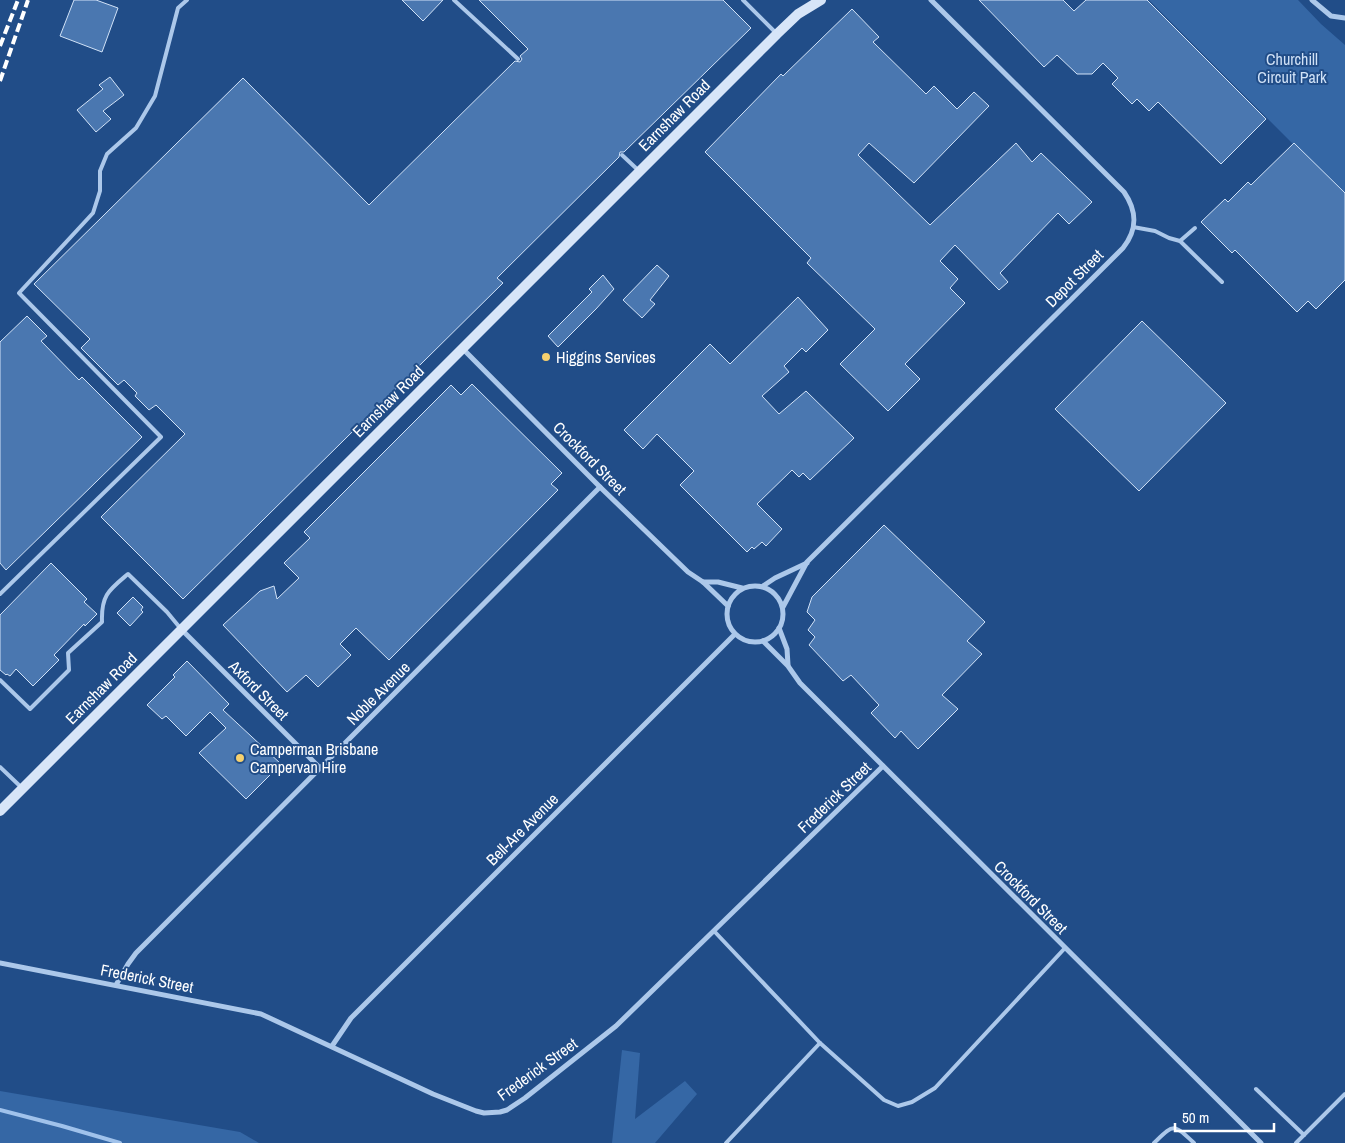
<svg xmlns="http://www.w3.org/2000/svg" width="1345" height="1143" font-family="'Archivo Narrow',sans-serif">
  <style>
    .green { fill: #3567a5 }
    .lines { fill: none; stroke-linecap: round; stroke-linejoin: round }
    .stream { stroke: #a0c2eb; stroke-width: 4 }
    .building { fill: #4a77b0; stroke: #d1e2f7 }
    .lane { stroke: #acc8ea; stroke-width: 4 }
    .street { stroke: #acc8ea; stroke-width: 5 }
    .secondary { stroke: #d7e5f8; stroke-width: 10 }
    .rail { stroke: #fff; stroke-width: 4; stroke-dasharray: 9 4; stroke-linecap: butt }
    .poi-dot { fill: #f6d06e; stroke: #214d88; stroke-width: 2 }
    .labels { text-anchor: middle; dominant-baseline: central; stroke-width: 4; stroke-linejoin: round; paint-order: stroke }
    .park-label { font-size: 16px; fill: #d1e2f7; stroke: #214d88 }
    .street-label { font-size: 16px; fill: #fff; stroke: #214d88 }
    .poi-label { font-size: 16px; fill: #fff; stroke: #214d88; text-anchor: start }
  </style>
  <rect width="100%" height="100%" fill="#214d88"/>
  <g class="green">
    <polygon points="1149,0 1298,0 1321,24 1345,45 1345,196"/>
    <polygon points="622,1050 640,1053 635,1119 685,1081 697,1094 655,1143 612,1143"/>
    <polygon points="0,1091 240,1132 259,1143 0,1143"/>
  </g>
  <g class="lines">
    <polyline class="stream" points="0,1110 62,1126 120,1143"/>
  </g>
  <g class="building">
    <polygon points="74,0 96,0 118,8 102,52 60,36"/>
    <polygon points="402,0 443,0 423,21"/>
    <polygon points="479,0 723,0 751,28 624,152 620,152 619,157 497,278 503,283 183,599 101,517 185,434 156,405 149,410 135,396 137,393 124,380 118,385 81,348 90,339 34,284 243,78 369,205 515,61 520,62 522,59 520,56 528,49"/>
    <polygon points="979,0 1063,0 1074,11 1086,0 1147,0 1266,119 1221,164 1158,102 1149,111 1137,99 1132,104 1112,84 1118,78 1103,63 1092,74 1077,74 1057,55 1044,67"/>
    <polygon points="852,9 879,37 873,42 926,94 934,86 957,109 974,92 989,106 914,183 869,143 858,155 930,225 1016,143 1032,162 1041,153 1092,202 1069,224 1058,213 1000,273 1008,282 999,290 955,245 940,261 958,279 950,288 965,303 905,364 920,379 888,411 840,364 875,329 807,263 811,258 705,152 781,74 783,76"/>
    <polygon points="110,77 124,95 103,111 111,119 96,132 77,110 103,89 99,85"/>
    <polygon points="1294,143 1345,193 1345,280 1316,309 1308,301 1297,312 1235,250 1232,253 1201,222 1225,199 1228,202 1248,182 1251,185"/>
    <polygon points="657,265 669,276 650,300 655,304 642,318 623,300"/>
    <polygon points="603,275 614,289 596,309 558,347 548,336 592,292 589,289"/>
    <polygon points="798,297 828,330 806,352 802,348 784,366 789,372 762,396 779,414 806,391 854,438 810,480 803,473 799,477 792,470 757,504 782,529 766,546 762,542 754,549 752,547 747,552 680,485 694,471 657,434 643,449 624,430 710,344 730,364"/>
    <polygon points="27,316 47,336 41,341 79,380 82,377 142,437 6,570 0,563 0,342"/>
    <polygon points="1142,321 1226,403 1139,491 1055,409"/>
    <polygon points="472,384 562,473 551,484 558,490 389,660 356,628 340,644 351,655 318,687 306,675 287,692 223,625 260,591 274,586 277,599 299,578 284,563 310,538 304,532 451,385 461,395"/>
    <polygon points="884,525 985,622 967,641 982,654 942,695 958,709 918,749 901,731 895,738 871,713 879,705 851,675 843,681 809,645 815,637 808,630 815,620 807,612 812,597"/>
    <polygon points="51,563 87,599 84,602 97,614 85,626 84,624 54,655 59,660 33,686 16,669 10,676 7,674 6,675 0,670 0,615"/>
    <polygon points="133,597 143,607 141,610 143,612 130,626 117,613"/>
    <polygon points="187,661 229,704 223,710 281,764 246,799 199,753 226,728 210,712 186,736 166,716 162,719 147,705 175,677 173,675"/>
  </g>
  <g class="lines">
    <g class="lane">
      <polyline points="454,0 518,59"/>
      <polyline points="743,0 777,34"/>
      <polyline points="622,155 638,170"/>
      <polyline points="1133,227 1155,231 1169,238 1180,241 1222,282"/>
      <polyline points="1180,241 1195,228"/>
      <polyline points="0,594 161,437 19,293 93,213 100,191 100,171 107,154 136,128 155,96 178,8 187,0"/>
      <path d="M0 680 30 709 69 670 68 653 102 622C101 595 109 590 128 574L167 612 181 629"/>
      <polyline points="0,767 22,788"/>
      <polyline points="714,931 820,1043 884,1100 898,1106 912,1102 935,1088 1065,948"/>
      <polyline points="1256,1089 1304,1135"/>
      <polyline points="726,1143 820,1043"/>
      <path d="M1154 1143C1174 1124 1173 1123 1194 1143"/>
      <polyline points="1296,1143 1345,1094"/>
    </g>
    <g class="street">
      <polyline points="1312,0 1331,16 1345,18"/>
      <polyline points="463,349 600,487 688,572 703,582 728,606"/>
      <polyline points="703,582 718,582 742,588"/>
      <circle cx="755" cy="614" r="28"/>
      <polyline points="763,586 775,578 807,563"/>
      <path d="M783 607 807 562 1123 248C1138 229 1137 211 1124 192L931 0"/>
      <polyline points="779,628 787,649 788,665"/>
      <polyline points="181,629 320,768"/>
      <polyline points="763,641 788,666 800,683 1261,1143"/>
      <polyline points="0,963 261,1014 433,1094 476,1111 484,1113 500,1112 507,1110 525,1098 616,1026 883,766"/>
      <polyline points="116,985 128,964 136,953 600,487"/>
      <polyline points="332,1046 351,1018 735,634"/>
    </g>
    <polyline class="secondary" points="0,811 777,34 798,14 821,0"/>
    <g class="rail">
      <polyline points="0,46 18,0"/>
      <polyline points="0,81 28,0"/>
    </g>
  </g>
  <g class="poi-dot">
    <circle cx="546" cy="357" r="5"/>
    <circle cx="240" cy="758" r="5"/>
  </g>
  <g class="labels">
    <g class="park-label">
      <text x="1292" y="59">Churchill<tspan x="1292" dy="18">Circuit Park</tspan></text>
    </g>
    <g class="street-label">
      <text transform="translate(674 115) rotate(-45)">Earnshaw Road</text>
      <text transform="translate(1074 278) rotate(-45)">Depot Street</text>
      <text transform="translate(388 401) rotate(-45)">Earnshaw Road</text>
      <text transform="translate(590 458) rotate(45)">Crockford Street</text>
      <text transform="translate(101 688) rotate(-45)">Earnshaw Road</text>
      <text transform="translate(259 690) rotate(45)">Axford Street</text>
      <text transform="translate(378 693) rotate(-45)">Noble Avenue</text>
      <text transform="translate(834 797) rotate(-44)">Frederick Street</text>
      <text transform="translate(522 829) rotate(-45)">Bell-Are Avenue</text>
      <text transform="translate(1031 897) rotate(45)">Crockford Street</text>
      <text transform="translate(147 978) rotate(11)">Frederick Street</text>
      <text transform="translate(537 1069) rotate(-36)">Frederick Street</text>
    </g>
    <g class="poi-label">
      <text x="556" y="357">Higgins Services</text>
      <text x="250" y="749">Camperman Brisbane<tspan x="250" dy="18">Campervan Hire</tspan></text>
    </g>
  </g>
  <path d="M1175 1123v8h99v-8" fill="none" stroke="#ffffff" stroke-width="2.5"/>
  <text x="1182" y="1123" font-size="15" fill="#ffffff" stroke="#214d88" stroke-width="4" paint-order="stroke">50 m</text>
</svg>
